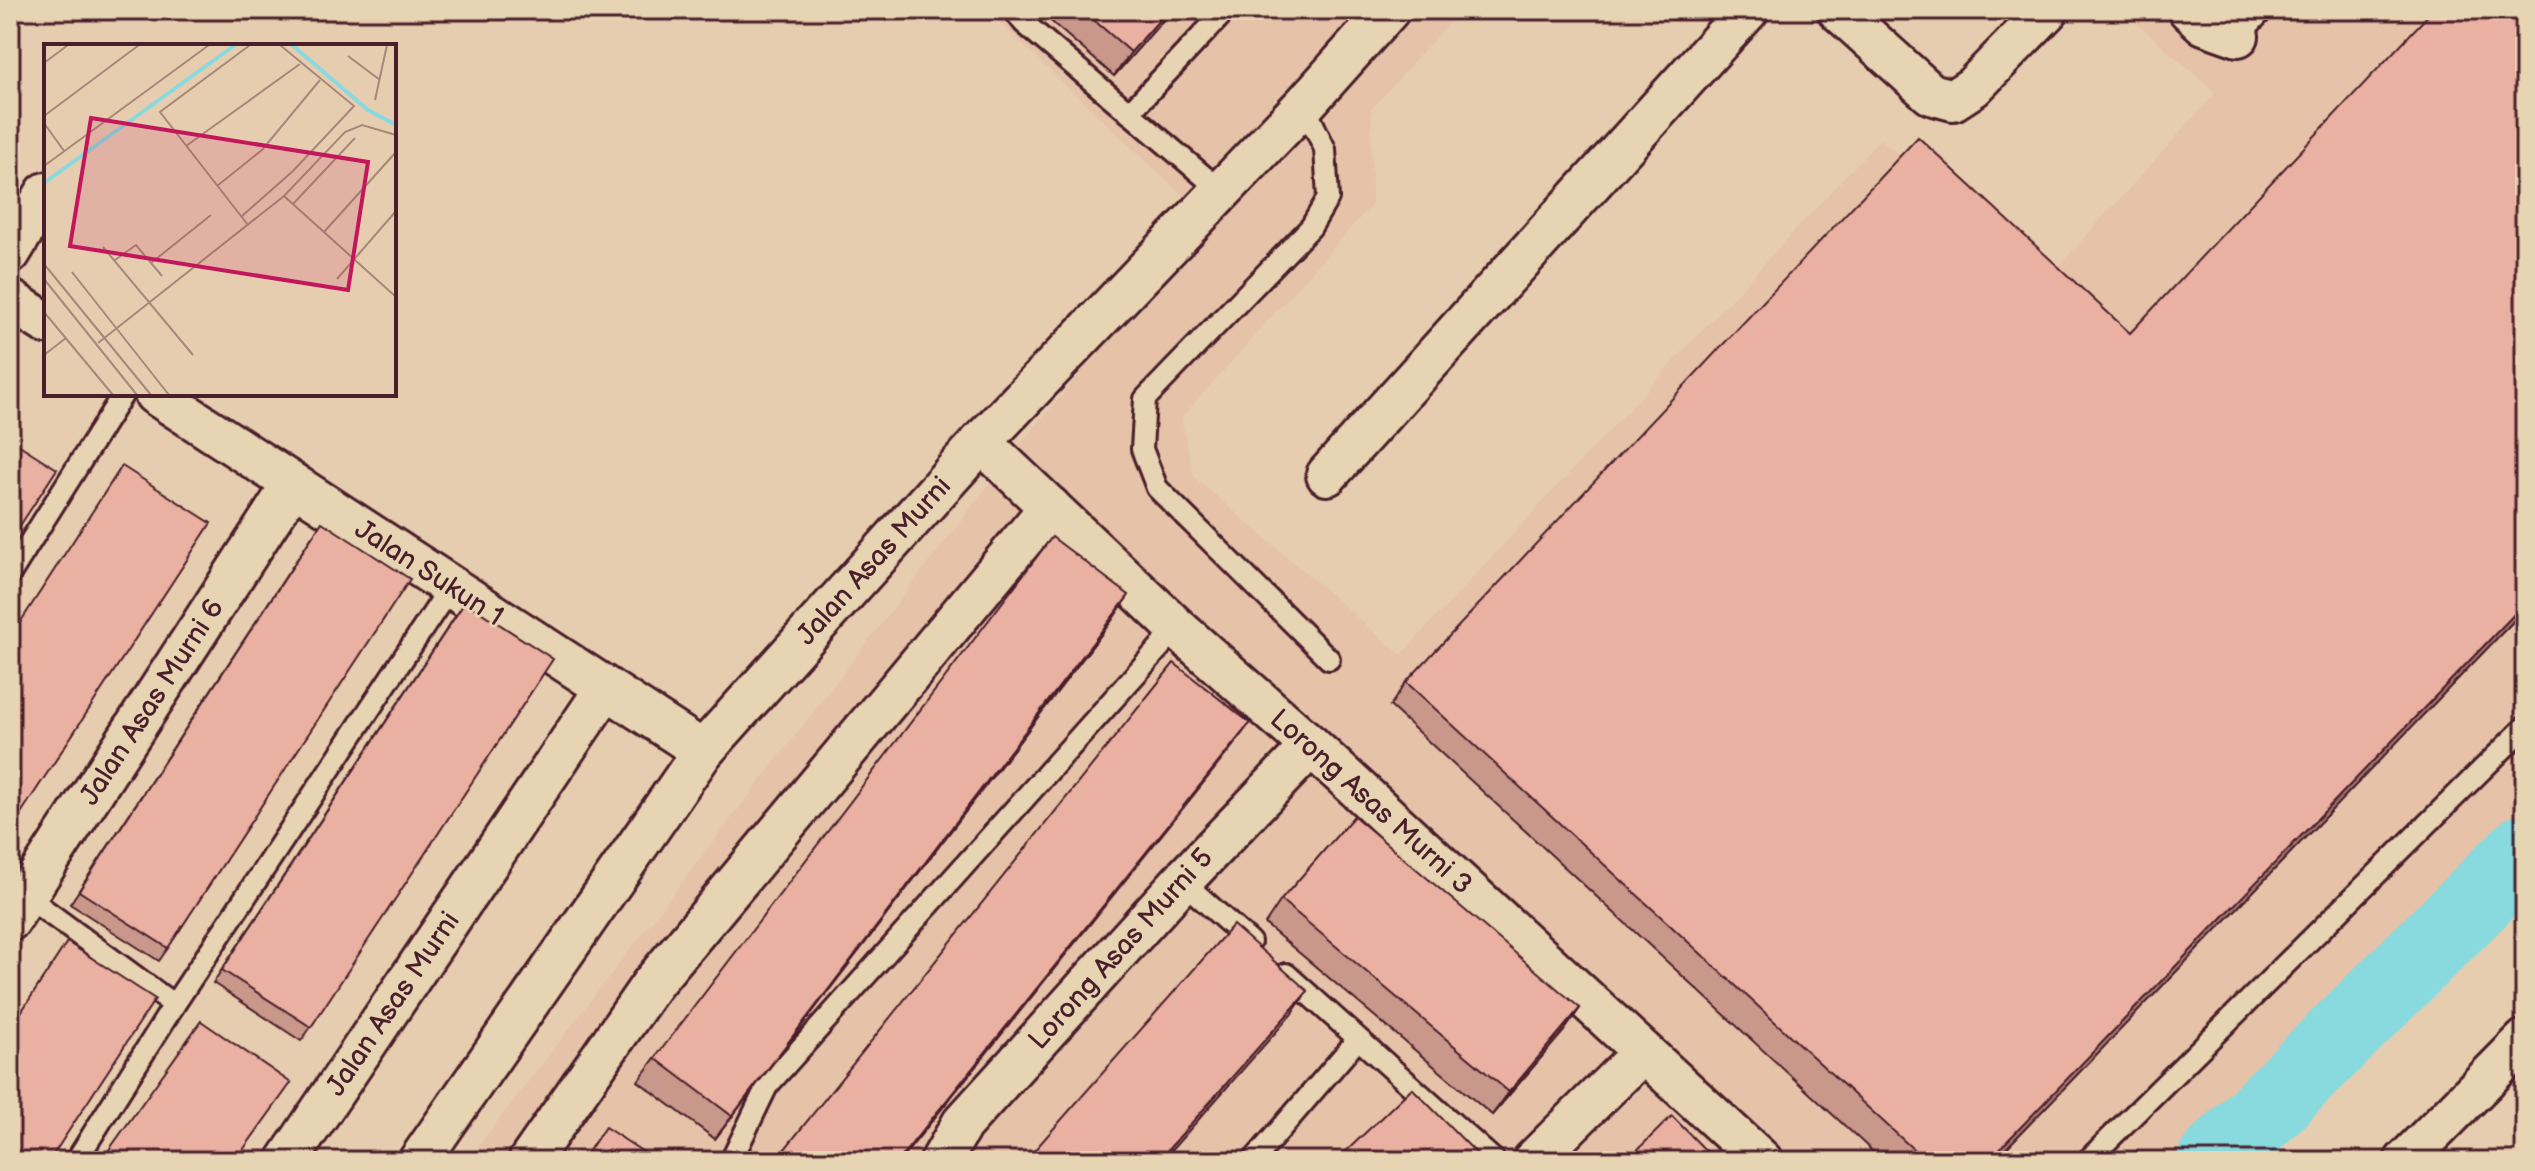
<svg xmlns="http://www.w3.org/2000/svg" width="2535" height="1171" font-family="'Balsamiq Sans',sans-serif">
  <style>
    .built { fill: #e5c2a8 }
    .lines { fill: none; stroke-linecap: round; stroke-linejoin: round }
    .river { stroke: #88dadf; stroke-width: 76 }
    .lane-casing { stroke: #4a1f2b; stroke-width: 26 }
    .street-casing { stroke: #4a1f2b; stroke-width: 46 }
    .lane { stroke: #e6d4b2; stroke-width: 20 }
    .street { stroke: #e6d4b2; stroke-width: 40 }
    .wall { fill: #c9988b; stroke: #4a1f2b; stroke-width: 2 }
    .shaded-wall { fill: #a47c71; stroke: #4a1f2b; stroke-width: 2 }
    .building { fill: #eab1a2; stroke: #4a1f2b; stroke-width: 2 }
    .labels { text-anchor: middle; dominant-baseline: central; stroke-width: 6; stroke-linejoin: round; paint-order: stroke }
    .street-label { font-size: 28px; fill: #4a1f2b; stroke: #e6d4b2 }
    .inset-river { fill: none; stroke: #88dadf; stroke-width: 4 }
    .inset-road { fill: none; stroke: #a8877a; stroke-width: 2 }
    .view { fill: #c2185b; fill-opacity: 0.15; stroke: #c2185b; stroke-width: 4 }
    .inset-edge { fill: none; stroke: #4a1f2b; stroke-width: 4 }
  </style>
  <rect width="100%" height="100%" fill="#e7cdaf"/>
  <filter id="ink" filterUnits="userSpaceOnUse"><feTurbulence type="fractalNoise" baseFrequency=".0125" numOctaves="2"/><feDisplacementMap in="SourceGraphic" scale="16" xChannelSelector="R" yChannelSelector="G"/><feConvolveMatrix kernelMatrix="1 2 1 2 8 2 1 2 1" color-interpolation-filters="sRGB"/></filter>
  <g filter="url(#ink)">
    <polygon class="built" points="986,10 1461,10 1371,109 1372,204 1181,418 1194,477 1401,655 1880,139 2047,279 2216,93 2122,10 2525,10 2525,836 2190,1161 467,1161 1021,443 1210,221"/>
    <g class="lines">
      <polyline class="river" points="2215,1161 2525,852"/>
      <g class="lane-casing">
        <g id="lane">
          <polyline points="1014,10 1024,23 1220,190"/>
          <polyline points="2238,36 2263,10"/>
          <polyline points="1304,105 1325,149 1328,198 1311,227 1145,399 1142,449 1157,488 1329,659"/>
          <polyline points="1129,113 1226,10"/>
          <polyline points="10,574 123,394"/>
          <polyline points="1182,881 1250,942"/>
          <polyline points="26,896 174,1005"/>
          <polyline points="1286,974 1495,1161"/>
          <polyline points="76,1161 174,1005 451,586"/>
          <polyline points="731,1161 767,1086 1177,628"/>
          <polyline points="1253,1161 1358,1039"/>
          <polyline points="2087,1161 2525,727"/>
        </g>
      </g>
      <g class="street-casing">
        <g id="street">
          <polyline points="1838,10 1931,94 1953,100 1973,87 2048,10"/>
          <polyline points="2189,10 2204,24 2238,36"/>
          <polyline points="10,253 46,193"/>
          <polyline points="10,300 46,323"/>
          <polyline points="155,394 703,751"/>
          <polyline points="981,442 1177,628 1311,746 1762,1161"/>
          <polyline points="1327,475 1748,10"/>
          <polyline points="10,920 293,484"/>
          <polyline points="287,1161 606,688"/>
          <polyline points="419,1161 703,751 981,442 1304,105 1389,10"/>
          <polyline points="529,1161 652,984 1050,507"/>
          <polyline points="941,1161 962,1124 1182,881 1311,746"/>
          <polyline points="1533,1161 1643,1052"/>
          <polyline points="2405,1161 2525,1040"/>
        </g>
      </g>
      <use href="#lane" class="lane"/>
      <use href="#street" class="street"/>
    </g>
    <g class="wall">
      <polygon points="1038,10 1172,10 1114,76"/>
      <polygon points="2525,10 2525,609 1994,1161 1883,1161 1390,706 1406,682 2130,333"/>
      <polygon points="313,535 168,948 159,961 70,904"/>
      <polygon points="456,615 311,1027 301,1041 213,983"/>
      <polygon points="1113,619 715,1139 638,1081 655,1058"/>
      <polygon points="1281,900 1580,1008 1564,1031 1492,1115 1265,924"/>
    </g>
    <g class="shaded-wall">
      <polygon points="1168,10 1172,10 1114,76 1131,52"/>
      <polygon points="1129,595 1113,619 715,1139 732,1116"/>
      <polygon points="2525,603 2525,609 1994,1161 1988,1161"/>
      <polygon points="1250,723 1233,746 900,1161 898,1161"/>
      <polygon points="1308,991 1291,1015 1162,1161 1158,1161"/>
      <polygon points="1580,1008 1564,1031 1492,1115 1509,1092"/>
    </g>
    <g class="building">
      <polygon points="1082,10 1168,10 1131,52"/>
      <polygon points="2433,10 2525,10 2525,603 1988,1161 1926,1161 1406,682 1918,137 2130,333"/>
      <polygon points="10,439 57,469 10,541"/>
      <polygon points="122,466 211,523 10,830 10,638"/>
      <polygon points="322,522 410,579 168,948 79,891"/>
      <polygon points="1052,537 1129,595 732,1116 655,1058"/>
      <polygon points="465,602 553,659 311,1027 222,970"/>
      <polygon points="1174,663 1250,723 898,1161 776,1160"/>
      <polygon points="1354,816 1580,1008 1509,1092 1281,900"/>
      <polygon points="1233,925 1308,991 1158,1161 1025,1161"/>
      <polygon points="67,942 155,999 49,1161 10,1161 10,1029"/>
      <polygon points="201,1021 291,1083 235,1161 101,1161"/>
      <polygon points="1412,1088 1484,1161 1336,1161"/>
      <polygon points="1672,1116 1716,1161 1626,1161"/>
      <polygon points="605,1127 657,1161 582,1161"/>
    </g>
  </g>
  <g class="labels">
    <g class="street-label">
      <text transform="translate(874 561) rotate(-48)">Jalan Asas Murni</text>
      <text transform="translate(429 573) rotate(33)">Jalan Sukun 1</text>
      <text transform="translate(152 702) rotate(-57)">Jalan Asas Murni 6</text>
      <text transform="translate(1371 802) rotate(42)">Lorong Asas Murni 3</text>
      <text transform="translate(1121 949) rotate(-48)">Lorong Asas Murni 5</text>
      <text transform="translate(393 1004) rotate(-56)">Jalan Asas Murni</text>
    </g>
  </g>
  <g transform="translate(44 44)">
    <rect width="352" height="352" fill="#e7cdaf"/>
    <path class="inset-river" d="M248 1 324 66 352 81M0 139 191 1"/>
    <path class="inset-road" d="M304 12 336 36M0 19 24 1M331 56 343 1M0 72 95 1M0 79 20 107M142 102 256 20M0 122 165 1M173 142 218 106 276 36M240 152 352 253M249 160 311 94M198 172 249 127 310 62 236 1M204 181 116 68 206 1M280 188 352 108M59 203 149 311M71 216 92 201 118 232M107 219 167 171M0 220 107 351M28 228 125 351M0 235 93 351M293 235 352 167M0 268 69 351M54 299 240 152 301 88 318 81 352 91M0 311 22 294"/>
    <path class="view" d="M47 74 324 118 304 246 26 202Z"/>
    <rect width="352" height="352" class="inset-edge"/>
  </g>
  <rect width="2535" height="1171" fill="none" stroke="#e6d4b2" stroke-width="40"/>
  <rect x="20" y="20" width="2495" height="1131" fill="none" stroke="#4a1f2b" stroke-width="3" filter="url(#ink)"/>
</svg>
